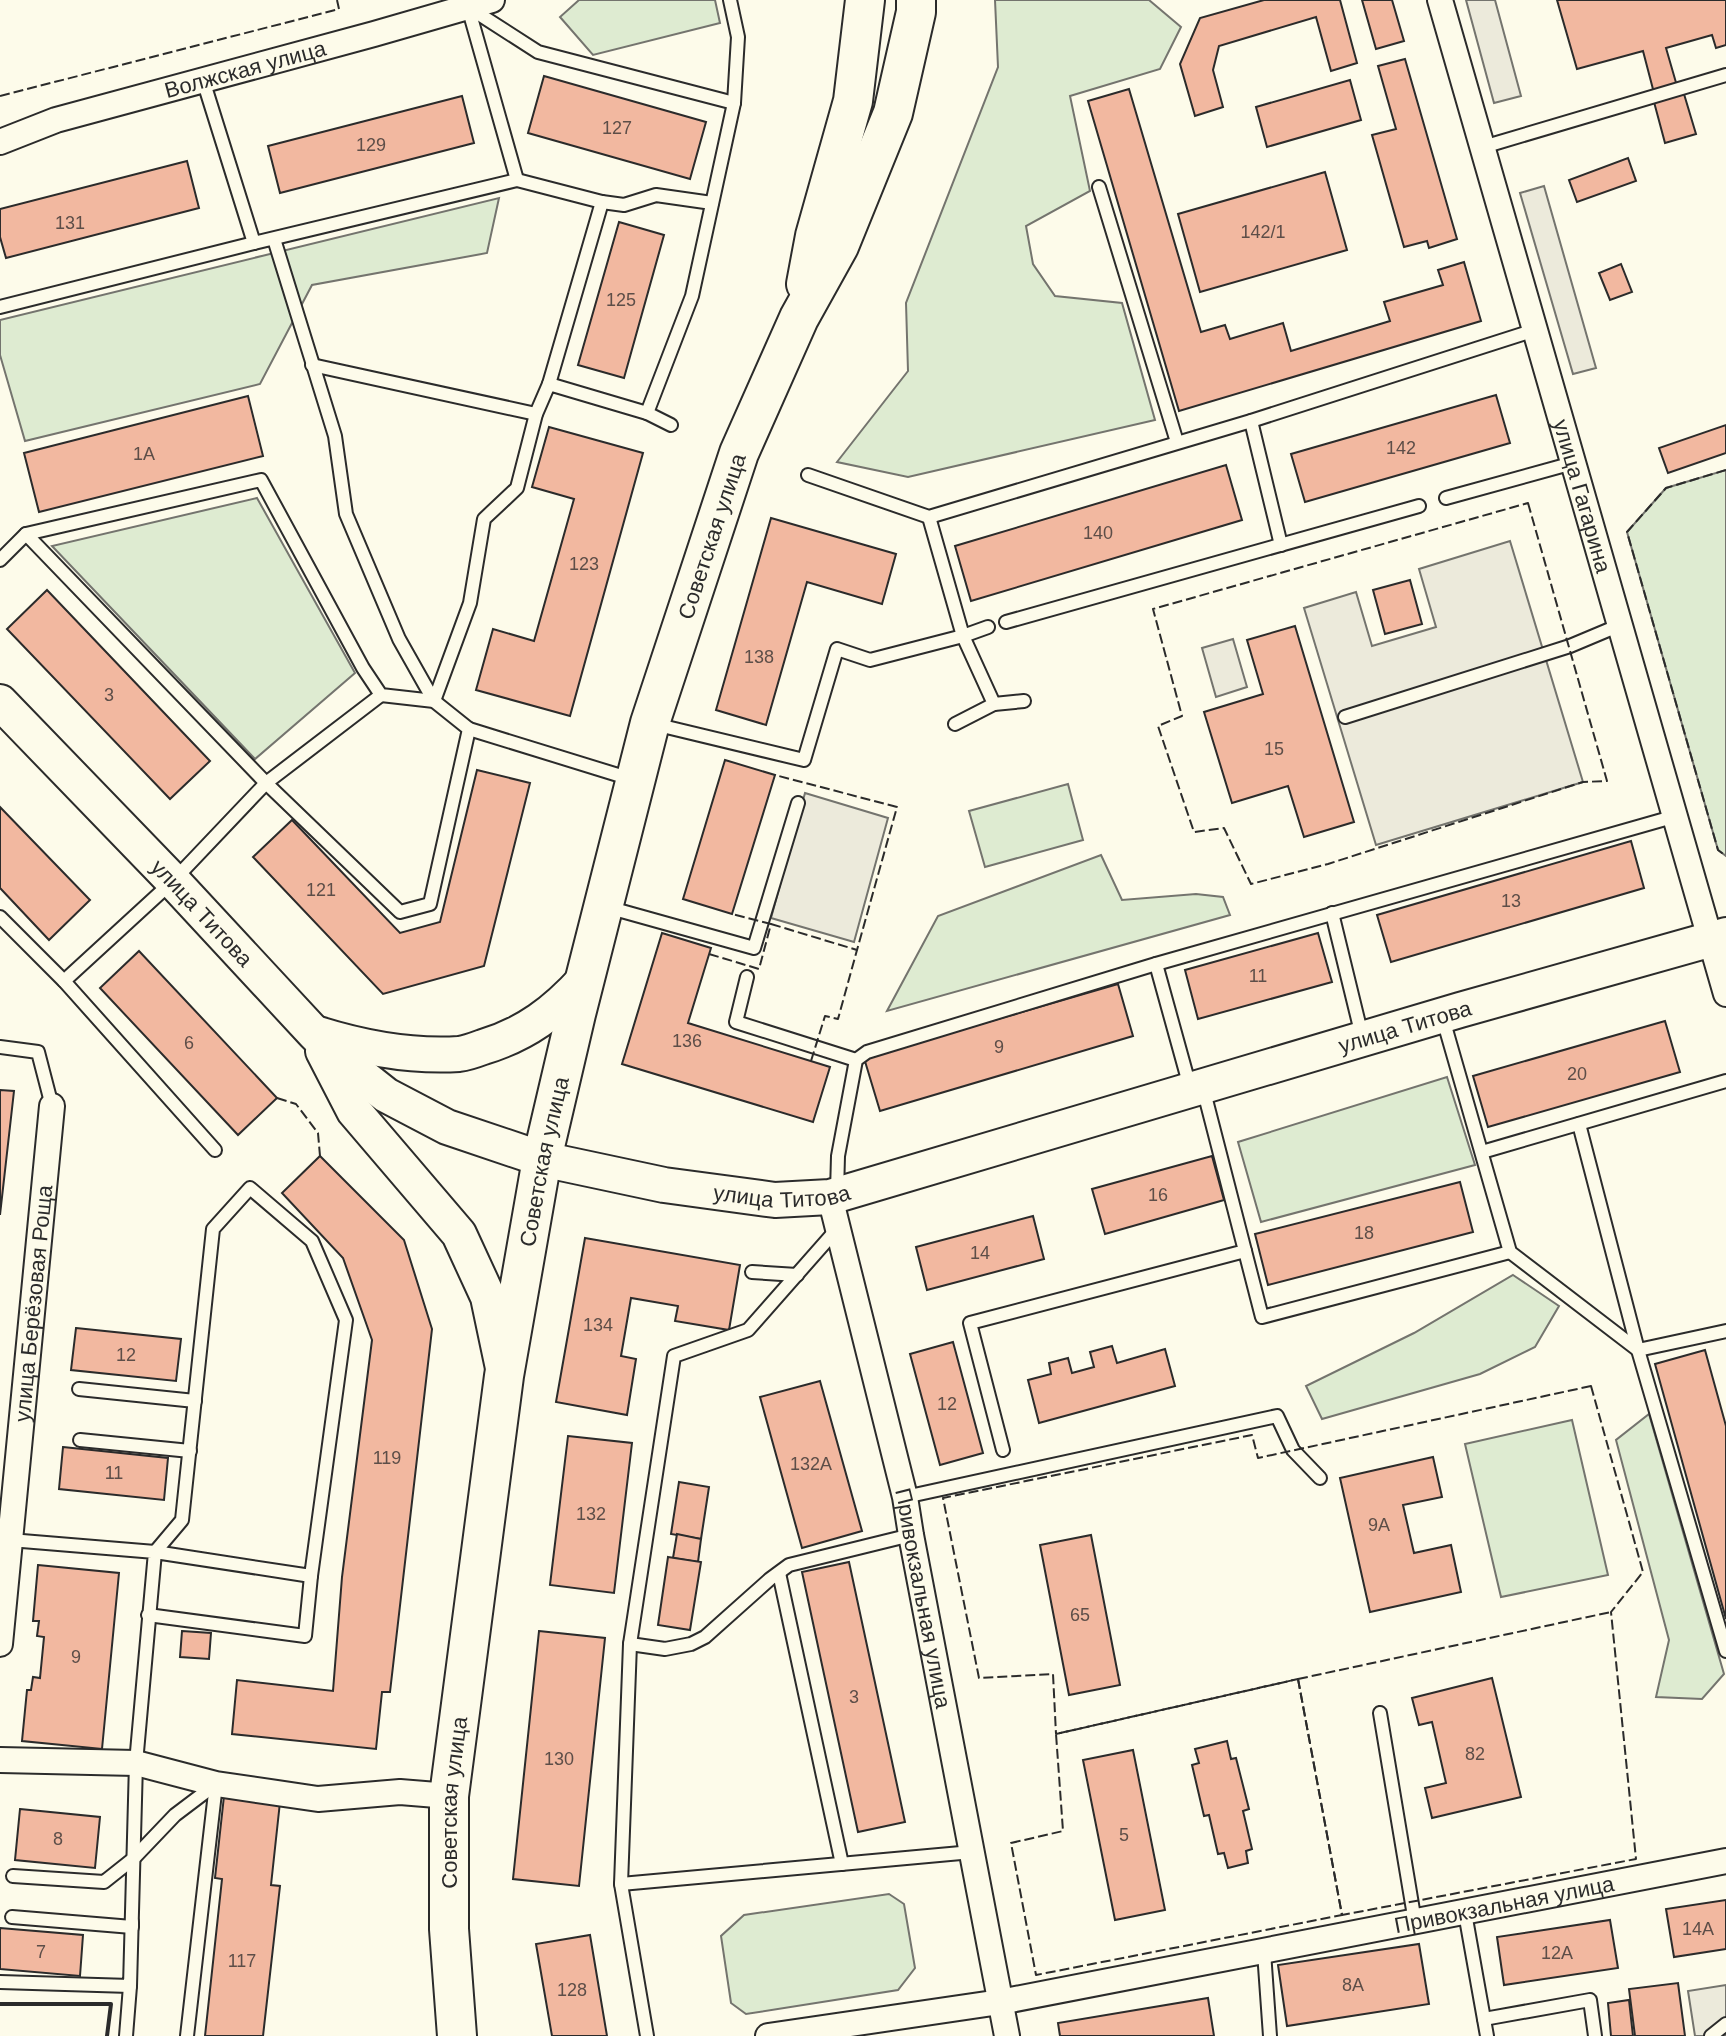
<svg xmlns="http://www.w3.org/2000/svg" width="1726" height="2036" font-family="Arial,sans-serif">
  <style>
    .green { fill: #deebd1; stroke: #74746e; stroke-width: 2 }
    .parking { fill: #eceadb; stroke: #74746e; stroke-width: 2 }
    .building { fill: #f2b8a0; stroke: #2b2b2b; stroke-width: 2 }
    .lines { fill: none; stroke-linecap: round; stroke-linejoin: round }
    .service-casing { stroke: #2b2b2b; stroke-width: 16 }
    .minor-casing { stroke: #2b2b2b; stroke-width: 28 }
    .secondary-casing { stroke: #2b2b2b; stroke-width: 38 }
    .primary-casing { stroke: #2b2b2b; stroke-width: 42 }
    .service { stroke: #fdfbea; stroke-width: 12 }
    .minor { stroke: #fdfbea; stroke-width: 24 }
    .secondary { stroke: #fdfbea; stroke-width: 34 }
    .primary { stroke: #fdfbea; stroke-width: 38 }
    .fence { stroke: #2b2b2b; stroke-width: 2; stroke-dasharray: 10 4; stroke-linecap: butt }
    .wall { stroke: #2b2b2b; stroke-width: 4 }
    .labels { text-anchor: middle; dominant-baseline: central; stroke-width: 6; stroke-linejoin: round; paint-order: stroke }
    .number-label { font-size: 18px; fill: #5d4e48 }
    .street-label { font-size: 22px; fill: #2b2b2b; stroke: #fdfbea }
  </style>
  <rect width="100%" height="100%" fill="#fdfbea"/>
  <g class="green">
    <polygon points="579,0 715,0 720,23 593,55 560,17"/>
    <polygon points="995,0 1149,0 1181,27 1160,69 1070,96 1090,191 1026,226 1033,264 1055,296 1122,303 1155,420 908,477 837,462 908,371 906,303 998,67"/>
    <polygon points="499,198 487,253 312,285 260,384 25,441 0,355 0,320"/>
    <polygon points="1726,470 1726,856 1718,850 1627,532 1666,488"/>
    <polygon points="257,498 355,673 255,759 52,546"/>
    <polygon points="1068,784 1083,840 985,867 969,811"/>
    <polygon points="1101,855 1122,900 1196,894 1223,897 1230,915 887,1011 938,916"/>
    <polygon points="1447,1077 1475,1165 1261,1222 1238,1142"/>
    <polygon points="1513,1275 1559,1306 1535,1347 1480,1374 1322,1419 1306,1386 1414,1333"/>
    <polygon points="1649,1414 1724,1674 1702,1699 1656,1697 1669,1640 1616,1440"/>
    <polygon points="1572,1420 1608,1575 1501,1597 1465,1444"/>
    <polygon points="889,1894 904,1904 915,1968 898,1990 746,2014 731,2003 721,1936 744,1915"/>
  </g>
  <g class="parking">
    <polygon points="1466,0 1495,0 1521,96 1494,103"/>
    <polygon points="1544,186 1596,368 1573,374 1520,193"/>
    <polygon points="1510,541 1583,782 1376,845 1304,608 1356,592 1372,646 1436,627 1419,569"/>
    <polygon points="1233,639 1247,687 1216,697 1202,648"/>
    <polygon points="805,793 888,818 854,942 771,918"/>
    <polygon points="1726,1985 1726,2036 1695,2036 1688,1991"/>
  </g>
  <g class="building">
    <polygon points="1264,0 1340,0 1357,63 1331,71 1316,17 1219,46 1213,70 1223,107 1195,116 1180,64 1200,18"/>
    <polygon points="1362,0 1392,0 1404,41 1376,49"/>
    <polygon points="1557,0 1726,0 1726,45 1716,48 1712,35 1666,48 1677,86 1654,93 1643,51 1577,69"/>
    <polygon points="1405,59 1457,239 1429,248 1427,241 1404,247 1372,135 1396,129 1378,66"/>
    <polygon points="544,76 706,122 690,179 528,133"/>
    <polygon points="1350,80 1361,120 1267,147 1256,107"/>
    <polygon points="1129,89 1201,332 1225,325 1230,339 1283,323 1291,351 1390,321 1384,302 1443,285 1438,270 1464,262 1481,321 1179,411 1088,101"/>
    <polygon points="1684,94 1696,134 1665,143 1654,102"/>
    <polygon points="462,96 474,143 280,193 268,146"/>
    <polygon points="1628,158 1636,181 1577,202 1569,180"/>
    <polygon points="187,161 199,208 6,258 0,237 0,209"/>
    <polygon points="1325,172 1347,250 1200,292 1178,214"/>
    <polygon points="619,222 664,235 624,378 578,365"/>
    <polygon points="1621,264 1632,292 1610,300 1599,273"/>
    <polygon points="1496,395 1510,443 1305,502 1291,454"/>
    <polygon points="248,396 263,456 39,512 24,453"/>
    <polygon points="1726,425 1726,453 1668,473 1659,448"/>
    <polygon points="549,427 643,453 570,716 476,690 493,629 534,641 574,499 532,487"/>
    <polygon points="1226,465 1242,520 971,601 955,546"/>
    <polygon points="771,518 896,554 882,604 807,582 766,725 716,710"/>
    <polygon points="1410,580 1422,624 1385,634 1373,590"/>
    <polygon points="47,590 210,761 170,799 7,629"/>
    <polygon points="1295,626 1354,822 1304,837 1288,786 1232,803 1204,712 1263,694 1247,640"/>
    <polygon points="725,760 775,775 732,914 683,899"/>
    <polygon points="477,770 530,783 484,966 383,994 253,857 292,820 400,933 440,922"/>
    <polygon points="0,807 90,900 49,940 0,888"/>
    <polygon points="1631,841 1644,888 1391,962 1377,915"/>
    <polygon points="662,933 711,948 688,1023 830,1067 813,1122 622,1064"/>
    <polygon points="1318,933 1332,982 1198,1019 1185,970"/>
    <polygon points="139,951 277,1098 238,1135 100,988"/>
    <polygon points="1118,984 1133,1036 880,1111 864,1058"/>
    <polygon points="1665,1021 1680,1072 1488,1127 1473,1076"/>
    <polygon points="0,1090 14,1091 0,1215"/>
    <polygon points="320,1156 404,1240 432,1329 390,1692 382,1692 376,1749 232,1734 237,1680 333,1691 342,1577 372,1340 343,1258 282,1193"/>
    <polygon points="1212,1156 1224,1200 1105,1234 1092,1189"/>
    <polygon points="1460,1182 1473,1232 1268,1285 1255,1234"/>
    <polygon points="1033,1216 1044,1259 927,1290 916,1247"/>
    <polygon points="585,1238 740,1265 729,1330 675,1321 678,1306 631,1298 621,1356 636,1359 627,1415 556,1402"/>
    <polygon points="76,1328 181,1339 176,1381 71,1370"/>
    <polygon points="953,1342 983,1453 940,1465 910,1354"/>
    <polygon points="1112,1346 1117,1363 1165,1349 1175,1386 1039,1423 1028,1380 1051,1374 1049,1363 1068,1358 1072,1373 1094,1367 1090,1352"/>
    <polygon points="1705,1350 1726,1426 1726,1619 1655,1364"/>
    <polygon points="820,1381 862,1531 802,1548 760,1397"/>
    <polygon points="568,1436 632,1443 614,1593 550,1585"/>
    <polygon points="63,1447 168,1458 164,1500 59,1489"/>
    <polygon points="1433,1457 1442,1497 1403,1505 1414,1553 1451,1545 1461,1592 1370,1612 1340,1478"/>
    <polygon points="679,1482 709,1487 701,1539 671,1534"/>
    <polygon points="677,1534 701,1539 698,1562 673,1558"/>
    <polygon points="1091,1535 1120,1685 1069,1695 1040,1545"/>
    <polygon points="668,1557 701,1562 690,1630 658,1625"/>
    <polygon points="849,1562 905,1822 858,1832 802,1572"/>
    <polygon points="38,1565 119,1573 102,1749 22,1741 27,1690 31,1690 33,1677 40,1678 44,1637 37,1636 39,1621 33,1621"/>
    <polygon points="182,1631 211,1633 209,1659 180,1657"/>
    <polygon points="539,1631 605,1638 579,1886 513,1879"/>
    <polygon points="1492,1678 1521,1797 1432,1818 1425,1788 1446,1783 1432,1722 1419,1725 1412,1698"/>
    <polygon points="1227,1741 1231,1759 1236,1758 1249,1809 1243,1811 1252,1849 1246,1851 1248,1863 1228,1868 1224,1853 1218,1854 1209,1815 1204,1816 1192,1765 1199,1763 1195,1749"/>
    <polygon points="1133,1750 1165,1910 1115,1920 1083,1760"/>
    <polygon points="224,1796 280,1802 271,1885 280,1886 263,2036 205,2036 222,1879 215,1878"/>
    <polygon points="20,1809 100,1817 95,1868 15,1860"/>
    <polygon points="1726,1900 1726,1949 1674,1957 1666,1909"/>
    <polygon points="1610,1920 1618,1968 1504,1985 1497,1937"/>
    <polygon points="0,1928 83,1935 80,1976 0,1969"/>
    <polygon points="590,1935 607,2036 552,2036 536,1944"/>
    <polygon points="1419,1944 1429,2004 1287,2026 1278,1965"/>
    <polygon points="1678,1983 1685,2036 1635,2036 1629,1989"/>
    <polygon points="1208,1998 1214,2036 1060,2036 1058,2023"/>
    <polygon points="1629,2000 1633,2036 1611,2036 1608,2003"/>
  </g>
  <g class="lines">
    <g class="service-casing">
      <g id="service">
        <polyline points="468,7 538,52 734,103"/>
        <polyline points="203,80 254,243"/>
        <polyline points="1483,147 1726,75"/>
        <polyline points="517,180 602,202 549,384"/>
        <polyline points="1099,187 1177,442"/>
        <polyline points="602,202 624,205 656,195 712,203"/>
        <polyline points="274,239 335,436 346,514 399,639 434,701"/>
        <polyline points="0,307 254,243 517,180 468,7"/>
        <polyline points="312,365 536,414"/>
        <polyline points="1251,421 1281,545"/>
        <polyline points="671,425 647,413 692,296 734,103 738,37 730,0"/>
        <polyline points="808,475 929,517 1251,421 1535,330"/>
        <polygon points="261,480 363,668 381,695 434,701 469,729 430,904 400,912 266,783 26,534"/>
        <polyline points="1446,498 1573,463"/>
        <polyline points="929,517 963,636 994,704 955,724"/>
        <polyline points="0,560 26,534"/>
        <polyline points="1006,622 1419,506"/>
        <polyline points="434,701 470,603 484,519 517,488 536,414 549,384 647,413"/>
        <polyline points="994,704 1024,701"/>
        <polyline points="1345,717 1570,646 1620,625"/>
        <polyline points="654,724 804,760 837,649 870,660 963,636 988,627"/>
        <polyline points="469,729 631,779"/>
        <polyline points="607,907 754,948 798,803"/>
        <polyline points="1332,913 1362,1036"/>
        <polyline points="0,917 64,981 173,881 266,783 381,695"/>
        <polyline points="1156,964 1190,1087"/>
        <polyline points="747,977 736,1022 856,1060"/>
        <polyline points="64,981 215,1150"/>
        <polyline points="1443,1019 1510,1252 1638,1350 1726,1331"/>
        <polyline points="0,1047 38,1052 52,1106"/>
        <polyline points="1579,1124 1638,1350 1726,1651"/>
        <polyline points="1482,1152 1726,1081"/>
        <polyline points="837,1192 838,1156 856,1060 867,1052 1156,964 1676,816"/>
        <polyline points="1245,1251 1262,1317 1510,1252"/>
        <polyline points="752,1272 797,1275"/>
        <polyline points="79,1389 195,1401"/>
        <polyline points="80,1440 190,1451"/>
        <polyline points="1003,1450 970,1323 1245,1251 1203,1088"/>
        <polyline points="905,1497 1277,1416 1293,1450 1320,1478"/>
        <polyline points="779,1573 842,1864"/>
        <polyline points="148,1615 305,1636 311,1576"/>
        <polyline points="630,1644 665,1649 691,1644 705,1637 770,1579 789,1565 911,1535"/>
        <polyline points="1380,1713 1415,1922"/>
        <polyline points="13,1876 104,1882 133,1859 175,1815 216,1784"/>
        <polyline points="621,1884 972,1852"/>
        <polyline points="1465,1913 1487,2036"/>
        <polyline points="12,1917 132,1927 132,1922"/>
        <polyline points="1264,1952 1270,2036"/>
        <polyline points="0,1982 130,1986 136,1763 155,1552 311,1576 346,1320 312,1241 250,1188 213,1229 182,1520 155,1552 10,1540"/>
        <polyline points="1484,2019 1590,2000 1595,2036"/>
        <polyline points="126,2036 130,1986"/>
        <polyline points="187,2036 216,1784"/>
        <polyline points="647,2036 621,1884 630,1644 674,1356 748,1330 837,1229"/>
        <polyline points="1711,2036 1726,2024"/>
      </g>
    </g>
    <g class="minor-casing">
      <g id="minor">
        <path id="s1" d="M1440 0 1726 994"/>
        <path id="s2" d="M0 142 56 120 374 34 492 0"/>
        <path id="s3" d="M830 1197 905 1497 911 1535 1007 2036"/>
        <path id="s4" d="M0 1644 52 1106"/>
        <polyline points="0,1760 136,1763 216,1784 318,1799 400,1792 449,1796"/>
        <path id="s5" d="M768 2036 1000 2002 1726 1861"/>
      </g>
    </g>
    <g class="secondary-casing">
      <g id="secondary">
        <path id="s6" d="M0 702 173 881 314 1033 338 1057 386 1095 447 1127 542 1159 664 1185 775 1200 830 1197 1460 1010 1726 935"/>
        <path d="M318 1034C363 1048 411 1057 459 1054 467 1053 475 1050 483 1047 526 1034 555 1012 585 979"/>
        <polyline points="323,1051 354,1111 459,1234 488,1297 503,1368"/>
      </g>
    </g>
    <g class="primary-casing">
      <g id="primary">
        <polyline points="806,284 815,236 853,101 865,0"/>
        <path id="s7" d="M457 2036 449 1929V1796L504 1376 542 1159 576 1014 650 723 739 453 799 318 839 246 893 113 916 12V0"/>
      </g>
    </g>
    <use href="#service" class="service"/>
    <use href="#minor" class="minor"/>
    <use href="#secondary" class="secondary"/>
    <use href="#primary" class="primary"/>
    <g class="fence">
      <polyline points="0,96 339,9 337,0"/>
      <polyline points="1726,470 1666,488 1627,532 1718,850 1726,856"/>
      <polygon points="1528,503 1607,781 1583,782 1328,864 1251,884 1224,828 1194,832 1158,726 1182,716 1153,609"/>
      <polyline points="771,924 857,950 897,807 775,775"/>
      <polyline points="709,954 759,969 771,924 732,914"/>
      <polyline points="811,1061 825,1016 838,1019 857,950"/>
      <polyline points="277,1098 296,1104 318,1133 320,1156"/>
      <polygon points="1591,1386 1643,1572 1611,1612 1636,1859 1342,1915 1298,1679 1056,1734 1053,1674 979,1678 943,1498 1252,1435 1258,1458"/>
      <polygon points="1298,1679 1342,1915 1036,1975 1011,1843 1063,1831 1056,1734"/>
      <polyline points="1298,1679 1611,1612"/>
    </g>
    <polyline class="wall" points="0,2004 111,2004 107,2036"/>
  </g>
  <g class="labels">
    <g class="number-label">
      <text x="617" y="128">127</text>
      <text x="371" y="145">129</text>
      <text x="70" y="223">131</text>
      <text x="1263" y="232">142/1</text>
      <text x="621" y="300">125</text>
      <text x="1401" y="448">142</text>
      <text x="144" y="454">1А</text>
      <text x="1098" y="533">140</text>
      <text x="584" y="564">123</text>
      <text x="759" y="657">138</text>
      <text x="109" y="695">3</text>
      <text x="1274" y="749">15</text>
      <text x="321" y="890">121</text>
      <text x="1511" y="901">13</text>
      <text x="1258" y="976">11</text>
      <text x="687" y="1041">136</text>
      <text x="189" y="1043">6</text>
      <text x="999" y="1047">9</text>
      <text x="1577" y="1074">20</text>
      <text x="1158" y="1195">16</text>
      <text x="1364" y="1233">18</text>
      <text x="980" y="1253">14</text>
      <text x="598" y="1325">134</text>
      <text x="126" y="1355">12</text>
      <text x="947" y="1404">12</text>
      <text x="387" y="1458">119</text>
      <text x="811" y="1464">132А</text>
      <text x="114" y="1473">11</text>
      <text x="591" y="1514">132</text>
      <text x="1379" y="1525">9А</text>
      <text x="1080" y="1615">65</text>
      <text x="76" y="1657">9</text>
      <text x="854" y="1697">3</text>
      <text x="1475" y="1754">82</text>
      <text x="559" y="1759">130</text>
      <text x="1124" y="1835">5</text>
      <text x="58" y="1839">8</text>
      <text x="1698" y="1929">14А</text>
      <text x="41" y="1952">7</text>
      <text x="1557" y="1953">12А</text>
      <text x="242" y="1961">117</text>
      <text x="1353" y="1985">8А</text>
      <text x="572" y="1990">128</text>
    </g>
    <g class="street-label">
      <text stroke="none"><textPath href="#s2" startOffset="256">Волжская улица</textPath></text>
      <text stroke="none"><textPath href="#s1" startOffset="516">улица Гагарина</textPath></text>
      <text stroke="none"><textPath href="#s7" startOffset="1530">Советская улица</textPath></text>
      <text stroke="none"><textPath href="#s6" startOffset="292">улица Титова</textPath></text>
      <text stroke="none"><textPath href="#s6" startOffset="1612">улица Титова</textPath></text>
      <text stroke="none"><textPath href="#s7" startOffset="882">Советская улица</textPath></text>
      <text stroke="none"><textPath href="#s6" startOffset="964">улица Титова</textPath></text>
      <text stroke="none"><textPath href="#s4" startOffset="342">улица Берёзовая Роща</textPath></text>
      <text stroke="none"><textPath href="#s3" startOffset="412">Привокзальная улица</textPath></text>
      <text stroke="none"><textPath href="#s7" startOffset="234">Советская улица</textPath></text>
      <text stroke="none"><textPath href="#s5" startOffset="748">Привокзальная улица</textPath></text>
    </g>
  </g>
</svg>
